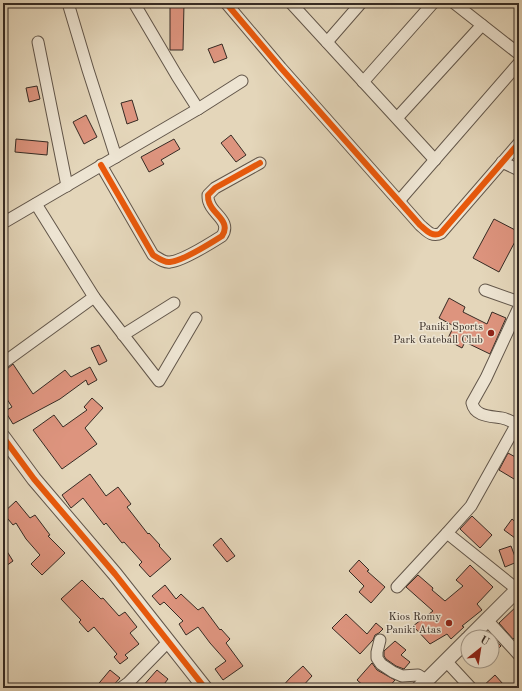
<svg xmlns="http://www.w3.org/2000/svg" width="522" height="691" font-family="'Old Standard TT',serif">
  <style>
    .building { fill: #dd947e; stroke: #362b24 }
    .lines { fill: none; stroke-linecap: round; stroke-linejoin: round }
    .minor-casing { stroke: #62564a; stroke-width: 13 }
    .tertiary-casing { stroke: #62564a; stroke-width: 16 }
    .minor { stroke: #ede4d2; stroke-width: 11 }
    .tertiary { stroke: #ede4d2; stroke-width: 14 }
    .cycleway-casing { stroke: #ede4d2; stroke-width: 8 }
    .cycleway { stroke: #e8590c; stroke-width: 6 }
    .poi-dot { fill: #8f2418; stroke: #ede4d2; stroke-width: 1.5 }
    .labels { text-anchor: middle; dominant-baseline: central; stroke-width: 3; stroke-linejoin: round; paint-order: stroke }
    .poi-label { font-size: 11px; fill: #362b24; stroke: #ede4d2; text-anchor: end }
  </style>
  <rect width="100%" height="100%" fill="#e4d6ba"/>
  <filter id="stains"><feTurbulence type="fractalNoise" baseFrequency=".005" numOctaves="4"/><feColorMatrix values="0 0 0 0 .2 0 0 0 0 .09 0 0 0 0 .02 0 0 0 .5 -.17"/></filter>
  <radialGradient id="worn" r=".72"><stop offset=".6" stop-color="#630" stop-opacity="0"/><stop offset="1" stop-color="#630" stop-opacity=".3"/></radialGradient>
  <g class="building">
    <polygon points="170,3 184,3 183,50 170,50"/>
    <polygon points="222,44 227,58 214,63 208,49"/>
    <polygon points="37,86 40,99 29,102 26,88"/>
    <polygon points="132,100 138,120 127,124 121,103"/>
    <polygon points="86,115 97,137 84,144 73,122"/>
    <polygon points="231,135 246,155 236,162 221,143"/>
    <polygon points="16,139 48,142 47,155 15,152"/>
    <polygon points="174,139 180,149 161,160 164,164 149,172 141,157"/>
    <polygon points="494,219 519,232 519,234 499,272 473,258"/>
    <polygon points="449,298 465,307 463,312 487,324 492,312 506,318 490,354 465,342 462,348 447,340 454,326 439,318"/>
    <polygon points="99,345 107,361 99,365 91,348"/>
    <polygon points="13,364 33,394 65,370 71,377 90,367 97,380 88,385 86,380 60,399 13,424 5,411 12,407 3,393 3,370 7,369"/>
    <polygon points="92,398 103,408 85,428 97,444 62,469 33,430 54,415 63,427 87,410 84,407"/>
    <polygon points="508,453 519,459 519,482 499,470"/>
    <polygon points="90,474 106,496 118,487 131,504 127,507 148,534 149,533 160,545 159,546 171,559 150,577 139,565 142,562 124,542 122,543 106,523 104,525 83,498 71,508 62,495"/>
    <polygon points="16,501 30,518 35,515 50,535 48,536 65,553 42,575 31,564 40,555 26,539 16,523 13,525 3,513"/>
    <polygon points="472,516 492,535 480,548 460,529"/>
    <polygon points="512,519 519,525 519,541 504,530"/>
    <polygon points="221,538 235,556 227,562 213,545"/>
    <polygon points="3,545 13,561 3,568"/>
    <polygon points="511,546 517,562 505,567 499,550"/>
    <polygon points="359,560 369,570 367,571 385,587 371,603 359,592 364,586 349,571"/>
    <polygon points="470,565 493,587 477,604 482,610 462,626 464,627 451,639 447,634 430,644 413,626 433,611 406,587 418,575 433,588 432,590 445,601 463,586 456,580"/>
    <polygon points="82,580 101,599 103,598 119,616 125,612 137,627 130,633 139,644 125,655 128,658 120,664 114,657 117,654 94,627 88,632 79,622 81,620 61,599"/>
    <polygon points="165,585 176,599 181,594 198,610 203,607 220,630 221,629 230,639 226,643 243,666 223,680 215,669 226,661 210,643 198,627 186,635 179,624 183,621 164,602 160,605 152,596"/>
    <polygon points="519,604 519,633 513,639 499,623"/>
    <polygon points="346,614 367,634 376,623 383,629 379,633 375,635 373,640 360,654 332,628"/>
    <polygon points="489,633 501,646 492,655 492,637 485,637"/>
    <polygon points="395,641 406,650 401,655 410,662 404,669 396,666 386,659 384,656 384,651"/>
    <polygon points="372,663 377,670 395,680 388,688 366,688 357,680"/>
    <polygon points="303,666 312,676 301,688 281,688 290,678"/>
    <polygon points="110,670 120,678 111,688 95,688"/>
    <polygon points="157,670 168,679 161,688 141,688"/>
    <polygon points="495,675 503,684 499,688 481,688"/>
  </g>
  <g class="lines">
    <g class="minor-casing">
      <g id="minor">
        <polyline points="68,3 88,70 116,157"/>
        <polyline points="134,3 177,76 198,109"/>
        <path d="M226 3 281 68 420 225C426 230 432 238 441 233L519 143"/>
        <polyline points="291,3 435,160"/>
        <polyline points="454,3 519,54"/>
        <polyline points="38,42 67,186"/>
        <polyline points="327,42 361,3"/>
        <polyline points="363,82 433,3"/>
        <polyline points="397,118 482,25"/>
        <polyline points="502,162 519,170"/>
        <path d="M101 165 153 255C158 258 164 263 170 262 182 261 211 243 222 236 232 221 212 214 209 202 208 200 208 197 208 195L215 188 260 163"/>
        <polyline points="399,201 519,63"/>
        <polyline points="36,204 64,249 94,297 159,381 196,318"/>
        <polyline points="3,223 198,109 242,81"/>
        <polyline points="485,290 519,302"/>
        <polyline points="123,335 174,303"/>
        <polyline points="3,363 94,297"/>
        <path d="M517 424C512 422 507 419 502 418 491 416 475 417 472 403L486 378 519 307"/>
        <polyline points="447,533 518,590"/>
        <polyline points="397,587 447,533 471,506 519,420"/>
        <polyline points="487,620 519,655"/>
        <polyline points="380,640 377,652 377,658 381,664 393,672 402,676 418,675 426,680"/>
        <polyline points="446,661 471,688"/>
        <polyline points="121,688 128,683 168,642"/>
      </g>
    </g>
    <g class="tertiary-casing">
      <g id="tertiary">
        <polyline points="3,437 34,479 115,574 205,688"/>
        <polyline points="470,637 519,588"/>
        <polyline points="419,688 468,639"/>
      </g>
    </g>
    <use href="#minor" class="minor"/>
    <use href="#tertiary" class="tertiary"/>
    <g class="cycleway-casing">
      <g id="cycleway">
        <path d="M226 3 281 68 420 225C426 230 432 238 441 233L519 143"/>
        <path d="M101 165 153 255C158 258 164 263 170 262 182 261 211 243 222 236 232 221 212 214 209 202 208 200 208 197 208 195L215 188 260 163"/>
        <polyline points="3,437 34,479 115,574 205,688"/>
      </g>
    </g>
    <use href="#cycleway" class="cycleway"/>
  </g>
  <g class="poi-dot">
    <circle cx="491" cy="333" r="4"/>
    <circle cx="449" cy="623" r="4"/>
  </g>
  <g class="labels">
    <g class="poi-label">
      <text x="483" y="327">Paniki Sports<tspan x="483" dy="13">Park Gateball Club</tspan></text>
      <text x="441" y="617">Kios Romy<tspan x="441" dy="13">Paniki Atas</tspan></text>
    </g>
  </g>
  <rect width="522" height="691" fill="none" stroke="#e4d6ba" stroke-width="16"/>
  <rect x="4" y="4" width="514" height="683" fill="none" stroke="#362b24" stroke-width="2"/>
  <rect x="8" y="8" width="506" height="675" fill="none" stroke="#362b24"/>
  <g transform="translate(480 649) rotate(30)"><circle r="19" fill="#ede4d2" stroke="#a49a8c"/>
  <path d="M0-3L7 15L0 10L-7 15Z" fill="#8f2418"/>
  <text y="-6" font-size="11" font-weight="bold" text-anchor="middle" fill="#362b24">U</text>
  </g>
  <rect width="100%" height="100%" filter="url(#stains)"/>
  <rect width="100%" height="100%" fill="url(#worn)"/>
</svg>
